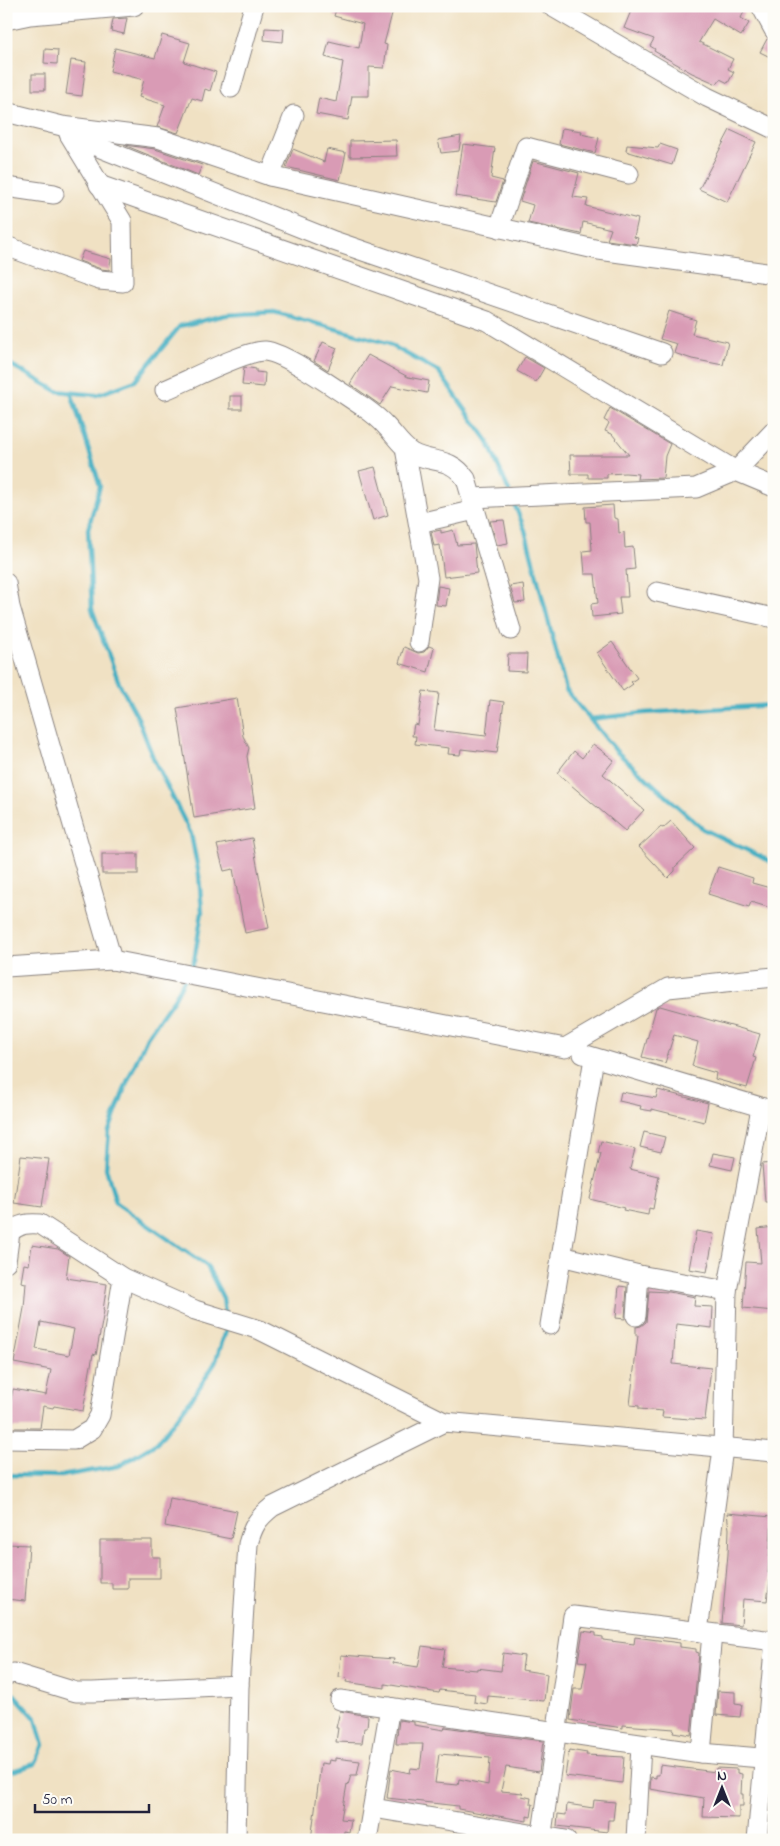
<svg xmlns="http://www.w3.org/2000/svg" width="780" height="1846" font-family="'Indie Flower',sans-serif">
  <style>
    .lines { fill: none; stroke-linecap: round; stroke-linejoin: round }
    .stream { stroke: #44afc2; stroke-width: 4.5 }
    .building { fill: #d99bb5; fill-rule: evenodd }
    .street-casing { stroke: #89827f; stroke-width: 21 }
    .street { stroke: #fff; stroke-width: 19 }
  </style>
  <rect width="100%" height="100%" fill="#fdfcf7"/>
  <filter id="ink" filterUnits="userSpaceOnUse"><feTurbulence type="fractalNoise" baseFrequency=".02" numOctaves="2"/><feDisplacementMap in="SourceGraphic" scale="10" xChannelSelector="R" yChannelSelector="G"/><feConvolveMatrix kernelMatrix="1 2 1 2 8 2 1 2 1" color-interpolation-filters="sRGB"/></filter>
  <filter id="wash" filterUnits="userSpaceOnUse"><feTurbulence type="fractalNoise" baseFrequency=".0096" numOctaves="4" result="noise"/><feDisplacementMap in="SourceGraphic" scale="20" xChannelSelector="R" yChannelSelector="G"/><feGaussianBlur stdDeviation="1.12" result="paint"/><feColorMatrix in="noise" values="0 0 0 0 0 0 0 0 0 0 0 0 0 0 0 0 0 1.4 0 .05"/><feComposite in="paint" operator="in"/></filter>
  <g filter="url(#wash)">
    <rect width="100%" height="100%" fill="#f0e1c3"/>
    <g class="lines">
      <g class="stream">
        <polyline points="6,362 57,391 97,395 135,381 180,326 226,315 274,312 387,343 439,372 487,440 509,491"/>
        <polyline points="71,392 100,486 88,529 92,609 119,683 138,718 154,760 191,834 199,875 202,912 194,961 189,971"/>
        <polyline points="513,501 525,530 566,690 617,752 703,829 774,863"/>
        <polyline points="590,719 644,713 774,705"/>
        <polyline points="184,980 174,999 147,1037 127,1082 109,1131 106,1168 116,1203 207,1266 223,1298 225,1313"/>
        <polyline points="6,1475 61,1476 119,1466 157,1443 193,1397 215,1363 226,1330 226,1326"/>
        <polyline points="6,1681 12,1692 36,1719 43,1745 35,1764 6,1773"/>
      </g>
    </g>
    <g id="blocks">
      <g class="building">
        <polygon points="337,6 379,6 393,10 384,44 387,45 384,68 369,67 369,96 352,96 348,120 316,114 319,98 336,102 343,62 325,57 329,41 359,48 363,24 334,16"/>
        <polygon points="633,6 734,6 744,12 741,18 749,23 741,36 713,19 699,42 733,59 728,69 734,72 728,83 720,79 717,84 692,73 654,51 655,49 650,46 654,39 624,28"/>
        <polygon points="127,18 124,34 111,31 113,19"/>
        <polygon points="265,28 284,29 283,42 264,40"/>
        <polygon points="162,35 190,43 184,62 216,72 210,91 205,89 202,101 192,98 178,133 157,127 165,105 139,97 144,80 110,71 115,48 155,58"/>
        <polygon points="767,39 774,41 774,59 760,52"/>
        <polygon points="45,49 58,50 57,64 44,63"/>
        <polygon points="71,60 86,62 82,96 66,94"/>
        <rect x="32" y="74" width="13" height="16"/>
        <polygon points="562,128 582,131 581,134 599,138 595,153 559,144"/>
        <polygon points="730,130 756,142 727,202 699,189"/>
        <polygon points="461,136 459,151 441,153 438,140"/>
        <polygon points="396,140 397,156 350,157 350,141"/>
        <polygon points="463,144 495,148 491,178 503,181 496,202 455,196"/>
        <polygon points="660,144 677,150 672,165 626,151 627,145 658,148"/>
        <polygon points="124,145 155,149 202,165 198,175"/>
        <polygon points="293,149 324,162 327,149 346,153 340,180 286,167"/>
        <polygon points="533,161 579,173 573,197 588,199 586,206 638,219 634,237 638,238 636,244 607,240 611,229 583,222 581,234 528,223 533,205 520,201"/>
        <polygon points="83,251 111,259 109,270 101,269 79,261"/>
        <polygon points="669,311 696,320 692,334 728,342 723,365 692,359 674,353 677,344 660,339"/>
        <polygon points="323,342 337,348 328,370 314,361"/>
        <polygon points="368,355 408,377 429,381 427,393 392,386 380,405 350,384"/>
        <polygon points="525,357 544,368 536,382 517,371"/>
        <polygon points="244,367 256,369 256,372 265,373 264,387 242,385"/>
        <rect x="230" y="396" width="12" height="13"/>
        <polygon points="610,408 670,444 665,456 663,478 637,479 638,474 625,473 607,474 607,478 588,478 588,474 571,474 570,455 629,455 612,434 605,431 609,423 604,420"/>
        <polygon points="375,467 388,515 373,520 359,471"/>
        <polygon points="613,505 614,518 618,519 619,533 624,532 625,548 633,547 635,569 626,570 628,597 619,597 621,614 592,617 591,604 598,603 595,574 585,574 583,551 592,550 590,522 586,522 585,507"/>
        <polygon points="504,520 508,543 497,545 490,521"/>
        <polygon points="441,530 441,533 453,530 457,545 474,544 477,573 444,577 440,545 434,546 431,532"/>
        <polygon points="523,584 525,602 515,603 510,586"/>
        <polygon points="438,586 449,588 446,606 436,605"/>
        <polygon points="612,642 637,678 631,682 633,684 623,691 597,653"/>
        <polygon points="429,646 434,648 428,672 399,663 404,647 418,653 424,652"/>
        <polygon points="508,654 527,654 526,672 507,671"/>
        <polygon points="423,691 439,693 434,730 486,736 490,700 504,702 497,753 461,749 460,755 448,754 449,748 415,744 416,736 412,736 414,724 418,725"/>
        <polygon points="237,698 243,736 249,748 247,756 255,808 194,818 177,708"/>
        <polygon points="593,744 614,760 603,774 644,810 625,831 557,773 574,751 582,758"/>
        <polygon points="671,821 695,848 675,867 675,871 668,878 639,847 661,827 663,828"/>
        <polygon points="252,838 269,928 245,933 233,869 224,871 217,845"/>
        <rect x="102" y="854" width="36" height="20"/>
        <polygon points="718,867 753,878 752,883 774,889 774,909 751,902 749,907 708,894"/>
        <polygon points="660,1006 760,1034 753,1057 756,1058 747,1088 715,1079 716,1073 692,1066 698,1042 674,1035 665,1063 642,1057 656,1008"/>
        <polygon points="658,1090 708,1103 704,1122 652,1109 652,1111 640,1109 641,1106 619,1101 621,1092 656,1098"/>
        <polygon points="644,1132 665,1137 661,1152 640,1147"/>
        <polygon points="601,1141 635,1149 630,1169 659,1176 653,1209 649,1208 648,1215 623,1210 624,1208 590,1199 601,1153 598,1153"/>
        <polygon points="713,1153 735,1157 732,1170 710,1165"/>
        <polygon points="21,1156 49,1159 42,1207 14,1203"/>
        <polygon points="774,1163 774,1202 765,1202 762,1164"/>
        <polygon points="774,1227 774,1311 743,1308 746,1262 761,1263 758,1229"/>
        <polygon points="696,1231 714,1234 707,1272 689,1269"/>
        <path d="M32 1245 58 1249 69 1256 66 1278 107 1284 103 1310 104 1311 96 1355 93 1354 83 1411 54 1406 53 1408 43 1406 40 1428H6V1415H8L13 1389 46 1395 51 1370 14 1363 24 1308 26 1283 21 1282 24 1264 29 1265ZM41 1322 74 1329 69 1355 36 1349Z"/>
        <polygon points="619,1286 627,1287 625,1319 616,1318"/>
        <polygon points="649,1291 669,1292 695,1297 694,1306 713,1307 712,1328 676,1324 673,1364 711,1368 705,1420 662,1417 663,1411 639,1409 639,1406 630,1405 638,1335 636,1336 636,1327 641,1326 646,1322"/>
        <polygon points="170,1498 237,1511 231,1539 165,1526"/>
        <polygon points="727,1513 772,1517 768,1573 771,1573 767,1601 743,1599 741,1625 722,1623 728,1554 729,1529"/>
        <polygon points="100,1540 152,1540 152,1557 160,1557 160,1578 128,1578 128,1589 112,1589 112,1583 100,1583"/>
        <polygon points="6,1544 29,1545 25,1601 6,1599"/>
        <polygon points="583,1631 596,1633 596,1636 603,1637 603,1640 634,1644 635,1637 680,1643 680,1647 696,1649 696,1652 699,1653 691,1735 673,1732 674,1729 623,1725 623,1728 570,1720 574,1689 582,1689 587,1662 578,1661"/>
        <polygon points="422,1646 445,1649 442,1667 477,1670 477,1668 501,1671 503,1653 524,1656 522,1670 547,1674 544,1701 488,1696 487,1704 474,1702 475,1694 440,1690 439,1693 385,1684 385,1688 346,1682 347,1678 339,1677 341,1655 394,1659 393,1663 418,1667"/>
        <polygon points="718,1691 735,1692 735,1703 742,1704 740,1717 716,1715"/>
        <polygon points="340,1711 368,1716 367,1728 364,1728 362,1743 336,1742 338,1728 336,1728"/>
        <path d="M399 1720 414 1722V1725L444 1730 445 1727 487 1733V1734L543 1741 539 1772 506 1767 501 1791 523 1793 522 1796 531 1798 530 1804H533L531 1817 527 1816V1821L458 1809V1806L387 1798 391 1769 410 1773 411 1768 420 1769 423 1744H396ZM439 1754 490 1758 488 1785 459 1779 458 1785 435 1783Z"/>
        <polygon points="569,1750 587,1753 586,1755 624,1757 622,1783 565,1776"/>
        <polygon points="335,1758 360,1761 357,1775 351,1775 348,1785 347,1784 341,1819 351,1820 349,1832 344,1831 343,1840 311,1840 321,1763 328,1764 329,1760 335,1761"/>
        <polygon points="660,1765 716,1772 716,1768 737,1769 737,1773 742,1774 741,1794 743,1794 743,1806 739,1806 739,1818 703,1817 704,1798 650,1789 651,1777 656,1778 656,1775 659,1775"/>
        <polygon points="594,1800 615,1802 613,1820 608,1820 607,1832 557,1826 558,1814 566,1815 567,1804 593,1808"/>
      </g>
    </g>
  </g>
  <g filter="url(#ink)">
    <use href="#blocks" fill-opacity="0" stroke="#89827f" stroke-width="1"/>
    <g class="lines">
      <g class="street-casing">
        <g id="street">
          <polyline points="551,6 707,97 774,129"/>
          <polyline points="761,6 774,30"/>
          <polyline points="6,20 30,15 134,6"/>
          <polyline points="231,88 254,6"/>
          <polyline points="6,112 62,126 158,138 270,176 599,250 774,274"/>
          <polyline points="73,137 334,241 662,353"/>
          <polyline points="270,176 294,115"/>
          <polyline points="99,185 487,321 736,471 774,487"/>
          <polyline points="6,187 54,194"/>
          <polyline points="499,228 526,147 629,174"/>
          <polyline points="6,246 99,280 123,282 122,221 69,134"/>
          <path d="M165 390C185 382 246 350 265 351 287 353 343 394 365 408 372 413 379 418 385 425 394 434 401 446 412 453 433 464 450 456 466 479L511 630"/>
          <polyline points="405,448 428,578 419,642"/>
          <polyline points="472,498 696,488 736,471 774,431"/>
          <polyline points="419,523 475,510"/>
          <polyline points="6,583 10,607 112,960"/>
          <polyline points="657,592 774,618"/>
          <polyline points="6,967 112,960 565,1048 668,988 774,977"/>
          <polyline points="583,1054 774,1111"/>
          <polyline points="561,1256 639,1275 727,1291"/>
          <path d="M6 1262 10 1232C20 1224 27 1223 40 1224L123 1278 195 1310 260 1330 444 1422"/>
          <polyline points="636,1316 639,1275"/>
          <polyline points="550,1325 594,1058"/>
          <polyline points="6,1439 74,1440 92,1429 100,1415 123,1278"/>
          <polyline points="6,1675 14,1673 76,1692 93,1692 239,1685"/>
          <polyline points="340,1700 701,1753 774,1759"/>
          <polyline points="701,1753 712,1634 698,1631 723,1449 727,1291 761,1108"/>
          <polyline points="373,1808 566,1840"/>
          <path d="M236 1840 239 1685 248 1544C253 1526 257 1519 272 1507L444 1422 774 1452"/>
          <polyline points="367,1840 390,1707"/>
          <polyline points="541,1840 573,1616 774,1641"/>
          <polyline points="636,1840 641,1745"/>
          <polyline points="757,1840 774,1650"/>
        </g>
      </g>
      <use href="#street" class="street"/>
    </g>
  </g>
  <rect width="780" height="1846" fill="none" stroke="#fdfcf7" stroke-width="25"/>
  <g transform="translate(722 1788)" stroke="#fdfcf7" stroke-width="4" paint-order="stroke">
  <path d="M0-4L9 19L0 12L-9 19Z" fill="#22223b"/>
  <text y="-8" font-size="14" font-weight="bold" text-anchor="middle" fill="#22223b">N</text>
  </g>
  <path d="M35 1804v8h114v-8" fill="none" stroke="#22223b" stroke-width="2.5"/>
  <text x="42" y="1804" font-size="15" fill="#22223b" stroke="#fdfcf7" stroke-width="4" paint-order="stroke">50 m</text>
</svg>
